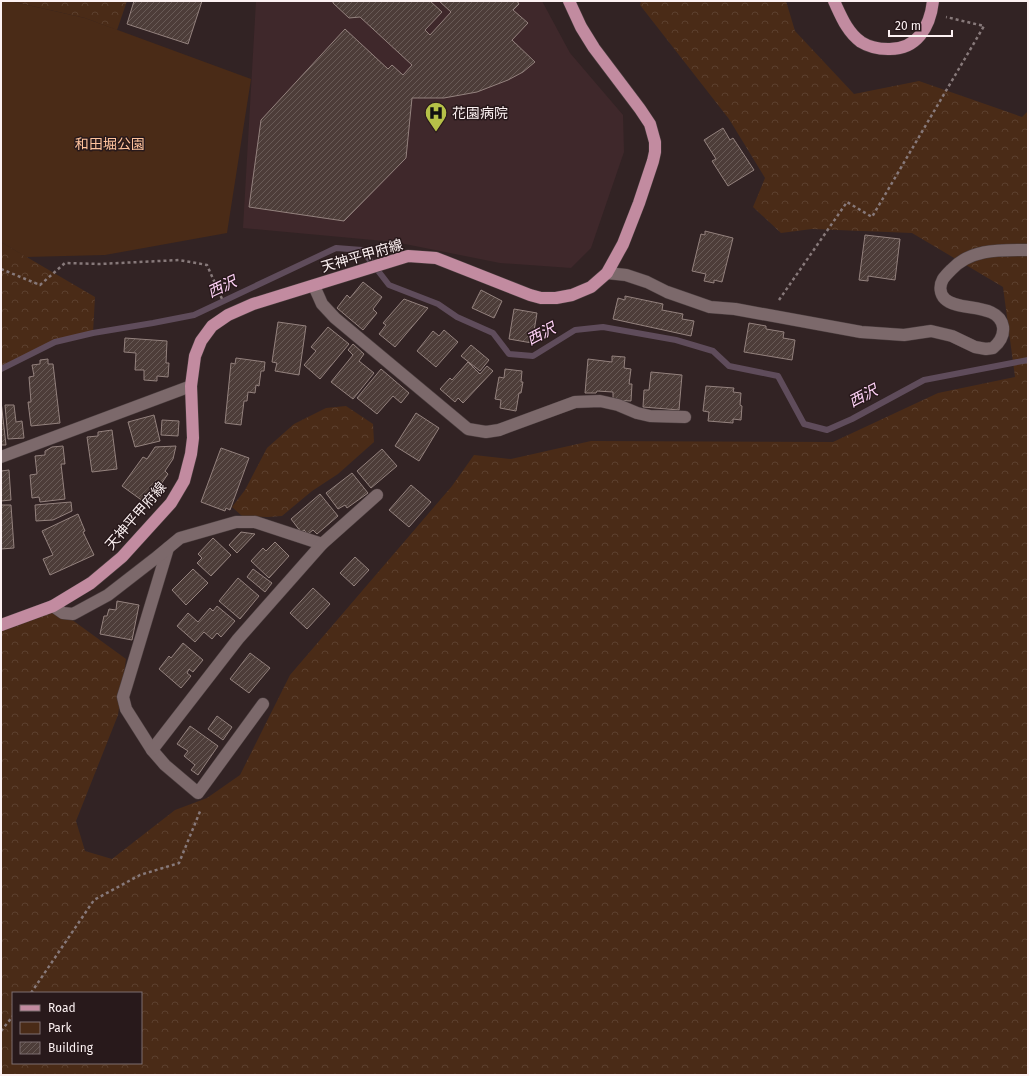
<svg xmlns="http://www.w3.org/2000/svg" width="1029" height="1076" font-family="'Fira Sans','Noto Sans JP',sans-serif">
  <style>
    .built { fill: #3f282b }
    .forest { fill: url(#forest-crowns); fill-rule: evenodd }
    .green { fill: #4a2b17 }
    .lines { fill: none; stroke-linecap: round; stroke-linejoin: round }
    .stream { stroke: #5f4c5b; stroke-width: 6 }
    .building { fill: url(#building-hatch); stroke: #94827e }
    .minor-casing { stroke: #4b3e3f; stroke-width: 13 }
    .major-casing { stroke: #4b3e3f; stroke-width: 13 }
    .path { stroke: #87797a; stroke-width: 2.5; stroke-dasharray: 3 3; stroke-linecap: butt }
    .minor { stroke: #7c696b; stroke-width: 12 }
    .major { stroke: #c28ba0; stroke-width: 12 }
    .labels { text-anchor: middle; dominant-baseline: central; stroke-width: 3; stroke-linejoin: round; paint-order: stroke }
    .poi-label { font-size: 14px; fill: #fcf1f2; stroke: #28191b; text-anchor: start }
    .park-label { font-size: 14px; fill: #fec29c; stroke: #28191b }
    .street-label { font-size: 14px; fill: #fcf1f2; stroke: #28191b }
    .water-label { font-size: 15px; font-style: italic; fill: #fed2f6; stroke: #28191b }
  </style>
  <defs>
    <pattern id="forest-crowns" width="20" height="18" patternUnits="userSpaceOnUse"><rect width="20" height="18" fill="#4a2b17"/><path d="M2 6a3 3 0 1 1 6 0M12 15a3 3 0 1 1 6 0" fill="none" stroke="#5c402e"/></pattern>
    <pattern id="building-hatch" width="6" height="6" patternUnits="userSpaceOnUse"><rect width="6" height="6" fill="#4d3d39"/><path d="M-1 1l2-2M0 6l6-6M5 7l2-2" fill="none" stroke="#685a56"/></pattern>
  </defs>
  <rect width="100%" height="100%" fill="#322324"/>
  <polygon class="built" points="256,1 542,1 570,53 623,115 624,152 591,248 571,268 500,263 395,242 243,228"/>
  <g class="forest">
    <polygon points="10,1 127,1 117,30 85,18"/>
    <path d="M641 1H786L795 31 854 94 919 81 1022 117 1028 111V1075H1V625L53 606 126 659 118 715 76 821 85 851 112 859 175 810 207 798 240 775 290 675 452 486 474 455 511 459 591 441 833 442 938 393 1015 377 1003 287 912 233 812 229 781 233 753 207 765 178 729 119 640 5ZM13 993H141V1063H13Z"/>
    <polygon points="1,242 95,297 93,333 55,342 1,369"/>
    <polygon points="346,406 373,424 374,442 338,474 312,491 282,516 268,517 242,516 232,507 245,490 267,448 294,424 326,408"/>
  </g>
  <polygon class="green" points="1,1 10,1 85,18 251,79 227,233 105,255 26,257 1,242"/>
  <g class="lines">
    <polyline class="stream" points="1,369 55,342 93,333 153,323 194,315 336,248 362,250 389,285 438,304 457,317 493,333 509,354 533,356 575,330 603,327 676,340 713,351 729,366 778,376 804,424 827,430 852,419 924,380 1028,360"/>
  </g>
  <g class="building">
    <polygon points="134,1 202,1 188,44 127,24"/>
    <polygon points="333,1 430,1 442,12 425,30 430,35 451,12 439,1 517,1 519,4 513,10 528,23 512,40 535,62 523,72 508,80 477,92 444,98 412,98 406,158 344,221 249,207 261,120 345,29 388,69 392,65 403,75 412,65 360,17 349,18 333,3"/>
    <polygon points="723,128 730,140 733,138 754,170 728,186 712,161 716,159 704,140"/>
    <polygon points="705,231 733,238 722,282 714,280 714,283 704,281 706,274 692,271 701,234 705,235"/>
    <polygon points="865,235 900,239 895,280 868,276 868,281 859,280"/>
    <polygon points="363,282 382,297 373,309 377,313 363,330 337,308 347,295 350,298"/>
    <polygon points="481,290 502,301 494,318 472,308"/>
    <polygon points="625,296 663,304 662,310 683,314 682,319 694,321 691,336 613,319 618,298 625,300"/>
    <polygon points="404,299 428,308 395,347 379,334 386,325 383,323"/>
    <polygon points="514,309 537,313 532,343 509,339"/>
    <polygon points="278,322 306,326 299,375 275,371 277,363 272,362"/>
    <polygon points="749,323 766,326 766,329 784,332 783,338 795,340 792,360 744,352"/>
    <polygon points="328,327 349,344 320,379 304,365 316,351 311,347"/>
    <polygon points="444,330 458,342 436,367 417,351 433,331 439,336"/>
    <polygon points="125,338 167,341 166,363 169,363 168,377 157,376 157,381 144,380 144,370 135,370 136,353 124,352"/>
    <polygon points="353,344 364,354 359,361 374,373 353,399 331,382 353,355 348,350"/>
    <polygon points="471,345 489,360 480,371 461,356"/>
    <polygon points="612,356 625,357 624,368 631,369 629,384 632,384 631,401 613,400 613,392 597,391 596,393 585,393 588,359 612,362"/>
    <polygon points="236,358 265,362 264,371 261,371 259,386 256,385 255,393 248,392 247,401 244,401 241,425 225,423 231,363 235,364"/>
    <polygon points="48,359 48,364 53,364 60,423 31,426 28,402 31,402 29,377 34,376 32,365 40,364 40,360"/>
    <polygon points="468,362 480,374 487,366 493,371 463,403 458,398 455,402 440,389 450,378 452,380"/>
    <polygon points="381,369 409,393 401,403 393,396 377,414 357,398"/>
    <polygon points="505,369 522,371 521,382 523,382 521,393 519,393 516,411 500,408 501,400 495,399 499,377 504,378"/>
    <polygon points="651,372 682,375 679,410 643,407 644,390 649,390"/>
    <polygon points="706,386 734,388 733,392 741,393 740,405 742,406 741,420 733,419 733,423 708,421 709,412 703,411"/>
    <polygon points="1,401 6,445 1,445"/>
    <polygon points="5,405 14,405 16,422 22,421 24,438 8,439"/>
    <polygon points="416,413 439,428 419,461 395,446"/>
    <polygon points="154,415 160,441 135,447 128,422"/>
    <polygon points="162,420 179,421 178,436 161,435"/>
    <polygon points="112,430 117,469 92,472 87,437 98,436 98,432"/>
    <polygon points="63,446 65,464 61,464 65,499 40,502 39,497 32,498 30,475 37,474 35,456 45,455 45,451 52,447"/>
    <polygon points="176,446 173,459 165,471 168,474 147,504 122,486 143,457 147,459 155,447"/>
    <polygon points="221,448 249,458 230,510 226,508 225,511 201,502"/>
    <polygon points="382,449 397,466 371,488 357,471"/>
    <polygon points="9,470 11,500 1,501 1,471"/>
    <polygon points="352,473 368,493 347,508 345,505 338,509 326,493"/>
    <polygon points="411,485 431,502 409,527 389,510"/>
    <polygon points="320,494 338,516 317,534 313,530 308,534 304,530 301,532 291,519"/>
    <polygon points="71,502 72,511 53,520 36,521 35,505"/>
    <polygon points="1,505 11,505 14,548 1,549"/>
    <polygon points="78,514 85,531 83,532 94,555 50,575 43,559 53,555 42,531"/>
    <polygon points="241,532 255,534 237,553 229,545"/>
    <polygon points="213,538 231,555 211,576 197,563 202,558 198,554"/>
    <polygon points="275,542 289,556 269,578 251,561 263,548 266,551"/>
    <polygon points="355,557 369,570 354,586 340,573"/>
    <polygon points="193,569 208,583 186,605 172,590"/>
    <polygon points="253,569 272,583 265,592 247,577"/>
    <polygon points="238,578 259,596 240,619 219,601"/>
    <polygon points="313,588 330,604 307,629 290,613"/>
    <polygon points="117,601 139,605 132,640 100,634 104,616 107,616 109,609 116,610"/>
    <polygon points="217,606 235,621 221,637 217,633 212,639 204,632 195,642 177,626 188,613 198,622 210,608 213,611"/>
    <polygon points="183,643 203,660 193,672 189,669 187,673 191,676 181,688 159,669 169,656 171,658"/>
    <polygon points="250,653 270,668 249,693 230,679"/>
    <polygon points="217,716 232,727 223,740 208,729"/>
    <polygon points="190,726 218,746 198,775 191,770 195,765 184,756 188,751 177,744"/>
  </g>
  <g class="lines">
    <g class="minor-casing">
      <g id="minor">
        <path d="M607 273 626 275 647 282 667 292 710 307 735 309 861 332 904 335 931 331 952 336 975 347 986 349 993 348C999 343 1004 336 1003 327 999 302 958 312 945 299 940 294 939 286 943 279 945 276 948 273 951 270 971 248 1001 250 1028 250"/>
        <polyline points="314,286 322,304 335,318 468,429 486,432 499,430 575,402 600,401 618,405 637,413 650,416 685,417"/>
        <polyline points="1,457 191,386"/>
        <polyline points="168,548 127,684 123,697 126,709 152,750 165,765 198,793 263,704"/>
        <polyline points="53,606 63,613 73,614 108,595 157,557 180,538 236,522 255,522 322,544"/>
        <polyline points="152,750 238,639 322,544 377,495"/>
      </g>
    </g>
    <g class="major-casing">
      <g id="major">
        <path d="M834 1C841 16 847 32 861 42 869 47 878 49 888 49 917 50 930 27 933 1"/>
        <polyline points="1,625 53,606 91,583 122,557 171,503 184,481 191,454 193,438 191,386 195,356 201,341 212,326 228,315 253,304 408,256 436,258 530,295 541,298 556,298 572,295 591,287 607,273 623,244 639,203 653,161 655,152 655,142 650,124 640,109 594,48 581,27 569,1"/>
      </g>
    </g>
    <g class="path">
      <polyline points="1,269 40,285 65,263 100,264 179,260 207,265 222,299"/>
      <polyline points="779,300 847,202 872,217 984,26 946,17"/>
      <polyline points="31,993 94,900 140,875 179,863 201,809"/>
      <polyline points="1,1031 13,1016"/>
    </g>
    <use href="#minor" class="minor"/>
    <use href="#major" class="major"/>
  </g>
  <defs>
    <g id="hospital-pin" transform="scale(1.15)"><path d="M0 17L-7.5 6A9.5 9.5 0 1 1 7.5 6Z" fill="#b6c148" stroke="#28191b"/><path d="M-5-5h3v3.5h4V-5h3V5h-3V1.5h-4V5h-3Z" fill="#111"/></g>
  </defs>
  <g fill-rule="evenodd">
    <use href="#hospital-pin" x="436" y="113"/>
  </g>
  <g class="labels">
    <g class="poi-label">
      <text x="452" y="113">花園病院</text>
    </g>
    <g class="park-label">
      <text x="110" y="144">和田堀公園</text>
    </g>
    <g class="street-label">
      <text transform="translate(362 256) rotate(-16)">天神平甲府線</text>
      <text transform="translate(136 516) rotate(-49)">天神平甲府線</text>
    </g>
    <g class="water-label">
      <text transform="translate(222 287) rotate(-25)">西沢</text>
      <text transform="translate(541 334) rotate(-27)">西沢</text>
      <text transform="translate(863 396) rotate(-27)">西沢</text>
    </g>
  </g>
  <rect width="1029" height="1076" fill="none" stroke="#fcf1f2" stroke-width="4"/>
  <rect x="12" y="992" width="130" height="72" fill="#28191b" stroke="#7d6f71"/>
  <rect x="20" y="1005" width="20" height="6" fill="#c28ba0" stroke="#7d6f71"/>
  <text x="48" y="1012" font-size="12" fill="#fcf1f2">Road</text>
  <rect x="20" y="1022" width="20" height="12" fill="#4a2b17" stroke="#7d6f71"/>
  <text x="48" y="1032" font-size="12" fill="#fcf1f2">Park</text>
  <rect x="20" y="1042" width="20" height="12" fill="url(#building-hatch)" stroke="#7d6f71"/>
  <text x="48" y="1052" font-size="12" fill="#fcf1f2">Building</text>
  <path d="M889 30v6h63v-6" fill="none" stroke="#fcf1f2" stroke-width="2"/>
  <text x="895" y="30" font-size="12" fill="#fcf1f2" stroke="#28191b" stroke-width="3" paint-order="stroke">20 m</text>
</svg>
